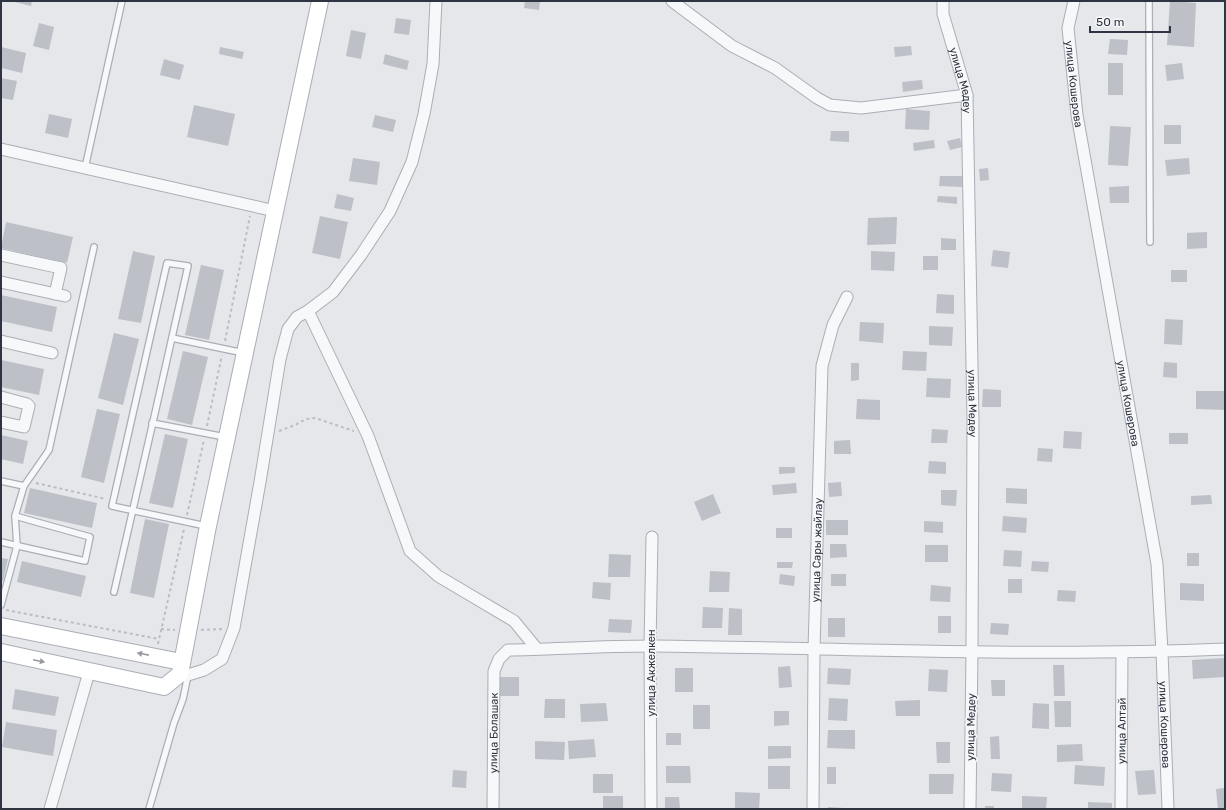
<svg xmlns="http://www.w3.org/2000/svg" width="1226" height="810" font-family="Rubik,sans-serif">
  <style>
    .building { fill: #bdc0c7 }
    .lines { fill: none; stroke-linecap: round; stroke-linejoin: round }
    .lane-casing { stroke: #aaaeb5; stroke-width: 8 }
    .street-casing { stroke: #aaaeb5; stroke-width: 13 }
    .secondary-casing { stroke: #aaaeb5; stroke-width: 18 }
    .path { stroke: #bbbdc3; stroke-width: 2; stroke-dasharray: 3 3; stroke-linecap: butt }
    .lane { stroke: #f7f8fa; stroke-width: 5.5 }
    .street { stroke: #f7f8fa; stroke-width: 11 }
    .secondary { stroke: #fff; stroke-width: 16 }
    .oneway { fill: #969aa0 }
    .labels { text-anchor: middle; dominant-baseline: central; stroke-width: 3.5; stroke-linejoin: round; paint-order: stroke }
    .street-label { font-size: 11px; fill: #2e3442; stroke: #f5f6f8 }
  </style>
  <rect width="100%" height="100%" fill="#e5e7eb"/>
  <g class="building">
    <polygon points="11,1 32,1 31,6"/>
    <polygon points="525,1 540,1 539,10 524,8"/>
    <polygon points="1170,1 1196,3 1194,47 1167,45"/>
    <polygon points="396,18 411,20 409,35 394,33"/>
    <polygon points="39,23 54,27 49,50 33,46"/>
    <polygon points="351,30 366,33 361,59 346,56"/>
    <polygon points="1110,39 1128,40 1127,55 1108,54"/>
    <polygon points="911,46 912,55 895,57 894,47"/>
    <polygon points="1,47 26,53 22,73 1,68"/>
    <polygon points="220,47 244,52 242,59 219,54"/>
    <polygon points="385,54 409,61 407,70 383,64"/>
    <polygon points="164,59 184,65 180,80 160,75"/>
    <rect x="1108" y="63" width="15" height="32"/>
    <polygon points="1182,63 1184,79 1167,81 1165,65"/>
    <polygon points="1,78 17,81 13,100 1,98"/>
    <polygon points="922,80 923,89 903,92 902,82"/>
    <polygon points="194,105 235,114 228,146 187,137"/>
    <polygon points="906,109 930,111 929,130 905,129"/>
    <polygon points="49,114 72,119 68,138 45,133"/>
    <polygon points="375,115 396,120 393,132 372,127"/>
    <rect x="1164" y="125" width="17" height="19"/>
    <polygon points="1110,126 1131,127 1128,166 1108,165"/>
    <polygon points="831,131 849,131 849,142 830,141"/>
    <polygon points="960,138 962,147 950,150 947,141"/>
    <polygon points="934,140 935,148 914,151 913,143"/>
    <polygon points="353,158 380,162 377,185 349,181"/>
    <polygon points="1189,158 1190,174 1167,176 1165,160"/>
    <polygon points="988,168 989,180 980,181 979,169"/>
    <polygon points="940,176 962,176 962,187 939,186"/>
    <polygon points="1129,186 1129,203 1110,203 1109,187"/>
    <polygon points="337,194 354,198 351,211 334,208"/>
    <polygon points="938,196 957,197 957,204 937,202"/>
    <polygon points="320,216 348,222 340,259 312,253"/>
    <polygon points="897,217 896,244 867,245 868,218"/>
    <polygon points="6,222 73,237 67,263 1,248"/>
    <polygon points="1207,232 1207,248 1187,249 1187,233"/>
    <polygon points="941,238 956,239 956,250 941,250"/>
    <polygon points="993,250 1010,252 1008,268 991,266"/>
    <polygon points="133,251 155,256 141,323 118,319"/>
    <polygon points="871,251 895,252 894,271 871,270"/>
    <rect x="923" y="256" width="15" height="14"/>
    <polygon points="201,265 224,270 209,340 185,335"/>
    <rect x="1171" y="270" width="16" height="12"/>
    <polygon points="937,294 954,295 954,314 936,313"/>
    <polygon points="1,295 57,307 52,332 1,321"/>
    <polygon points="1165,319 1183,320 1182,345 1164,344"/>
    <polygon points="860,322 884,323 883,343 859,341"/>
    <polygon points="929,326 953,327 952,346 929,345"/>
    <polygon points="114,333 139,339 123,405 98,398"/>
    <polygon points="183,351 208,357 192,425 167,419"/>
    <polygon points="903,351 927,352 926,371 902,370"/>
    <polygon points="1,360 44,369 39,395 1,387"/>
    <polygon points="1164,362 1177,363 1177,378 1163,377"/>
    <polygon points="851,363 859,363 859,380 851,381"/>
    <polygon points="927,378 951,379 950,398 926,397"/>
    <polygon points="983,389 1001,390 1001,407 982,407"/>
    <polygon points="1196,391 1225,391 1225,410 1196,409"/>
    <polygon points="857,399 880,400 880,420 856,419"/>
    <polygon points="97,409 120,414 104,483 81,477"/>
    <polygon points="932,429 948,430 947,443 931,443"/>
    <polygon points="1064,431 1082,432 1081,449 1063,448"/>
    <rect x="1169" y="433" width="19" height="11"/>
    <polygon points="165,434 188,439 173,508 149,503"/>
    <polygon points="1,435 28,441 23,464 1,459"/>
    <polygon points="850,440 851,454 834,454 834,441"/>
    <polygon points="1038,448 1053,449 1052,462 1037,461"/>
    <polygon points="929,461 946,462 946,474 928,473"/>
    <polygon points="779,467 795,467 795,473 779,474"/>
    <polygon points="841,482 842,496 829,497 828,483"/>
    <polygon points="796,483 797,493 773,495 772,485"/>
    <polygon points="30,488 97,503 92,528 24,513"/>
    <polygon points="1006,488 1027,489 1027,504 1006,503"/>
    <polygon points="941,490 957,490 956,506 941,505"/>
    <polygon points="713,494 721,513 702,521 694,502"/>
    <polygon points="1211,495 1212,504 1191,505 1191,496"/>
    <polygon points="1003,516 1027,518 1026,533 1002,531"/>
    <polygon points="145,519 169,524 154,598 130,593"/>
    <rect x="826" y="520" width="22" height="15"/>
    <polygon points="924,521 943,522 943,533 924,532"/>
    <rect x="776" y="528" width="16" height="10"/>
    <polygon points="830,544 846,544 847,557 830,558"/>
    <rect x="925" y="545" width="23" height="17"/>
    <polygon points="1004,550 1022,551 1021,567 1003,566"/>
    <rect x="1187" y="553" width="12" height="13"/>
    <polygon points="609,554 631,555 630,577 608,577"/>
    <polygon points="1,558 8,559 3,581 1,580"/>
    <polygon points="22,561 86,576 81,597 17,582"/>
    <polygon points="1032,561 1049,562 1048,572 1031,571"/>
    <polygon points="777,562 793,562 792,568 777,568"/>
    <polygon points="710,571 730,572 729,592 709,592"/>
    <polygon points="780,574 795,576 794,586 779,584"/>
    <rect x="831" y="574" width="15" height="12"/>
    <rect x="1008" y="579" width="14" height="14"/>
    <polygon points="593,582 611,583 610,600 592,598"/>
    <polygon points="1180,583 1204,584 1204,601 1180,600"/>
    <polygon points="931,585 951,587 950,602 930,601"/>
    <polygon points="1058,590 1076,591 1075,602 1057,601"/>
    <polygon points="703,607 723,608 722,628 702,628"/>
    <polygon points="729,608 742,609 742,635 728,635"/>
    <rect x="938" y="616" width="13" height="17"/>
    <rect x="828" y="618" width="17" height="19"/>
    <polygon points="609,619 632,620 631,633 608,632"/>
    <polygon points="991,623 1009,624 1008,635 990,634"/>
    <polygon points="1225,658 1225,677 1193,679 1192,660"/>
    <polygon points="1053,665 1064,665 1065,696 1054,696"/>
    <polygon points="790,666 792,687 779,688 778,667"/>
    <rect x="675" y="668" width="18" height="24"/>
    <polygon points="828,668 851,669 850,685 827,684"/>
    <polygon points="929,669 948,670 947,692 928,691"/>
    <rect x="499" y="677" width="20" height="19"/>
    <polygon points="991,680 1005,680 1005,696 992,696"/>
    <polygon points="15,689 59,697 55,716 12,709"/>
    <polygon points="829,698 848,699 847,721 828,720"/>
    <polygon points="545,699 565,699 565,718 544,718"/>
    <polygon points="920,700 920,716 896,716 895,701"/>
    <polygon points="1054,701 1071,701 1071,727 1055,727"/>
    <polygon points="606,703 608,721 581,722 580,704"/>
    <polygon points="1033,703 1049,704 1049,729 1032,728"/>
    <rect x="693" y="705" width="17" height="24"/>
    <polygon points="774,711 789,711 789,725 774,726"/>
    <rect x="1224" y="719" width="1" height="11"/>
    <polygon points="6,722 57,730 53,756 2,747"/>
    <polygon points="828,730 855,730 855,749 827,748"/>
    <rect x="666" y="733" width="15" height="12"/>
    <polygon points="999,736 1000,759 991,759 990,737"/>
    <polygon points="594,739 596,757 569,759 568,741"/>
    <polygon points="535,741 565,742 564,760 535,759"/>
    <polygon points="936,742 950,742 950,763 937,763"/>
    <polygon points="1082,744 1083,761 1057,762 1057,745"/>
    <polygon points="768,746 791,746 791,758 768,759"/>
    <polygon points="1075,765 1105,767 1104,786 1074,784"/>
    <polygon points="666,766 690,766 691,783 666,783"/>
    <rect x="768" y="766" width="22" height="23"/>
    <rect x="827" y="767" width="9" height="17"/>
    <polygon points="453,770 467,771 466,788 452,787"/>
    <polygon points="1154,770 1156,794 1138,795 1135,771"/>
    <polygon points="992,773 1012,774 1011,792 991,791"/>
    <rect x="593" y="774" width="20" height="19"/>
    <polygon points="929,774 954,774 953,794 929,794"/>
    <polygon points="1225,788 1225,809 1218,809 1216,789"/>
    <polygon points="735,792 760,793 759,809 735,809"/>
    <rect x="603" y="796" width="20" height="13"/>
    <polygon points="1022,796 1047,797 1046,809 1022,809"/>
    <polygon points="665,797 679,797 680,809 665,809"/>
    <polygon points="1088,802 1112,803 1112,809 1088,809"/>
    <rect x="985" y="806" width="9" height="3"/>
    <polygon points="828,807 844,808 844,809 827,809"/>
  </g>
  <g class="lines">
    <g class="lane-casing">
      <g id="lane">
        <polyline points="1149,1 1150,242"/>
        <polyline points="85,168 122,1"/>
        <polyline points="172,338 244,353"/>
        <polyline points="152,423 225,437"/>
        <polyline points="1,481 24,486"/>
        <polyline points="1,542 85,561 90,537 15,516"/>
        <path d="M114 592C139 483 164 375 188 266L167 263 112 506 206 526"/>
        <polyline points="1,605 17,546 15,516 24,486 49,450 94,247"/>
        <polyline points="149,809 174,723 183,699 188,675"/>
      </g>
    </g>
    <g class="street-casing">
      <g id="street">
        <polyline points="672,1 732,46 775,68 817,98 830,105 861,108 967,95"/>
        <path id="s1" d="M943 1V14L967 95 973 420 972 651 970 809"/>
        <path id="s2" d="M1074 1 1068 28 1077 115 1157 564 1162 652 1168 809"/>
        <polyline points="1,149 275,211"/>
        <polyline points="1,255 61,268 55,294"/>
        <polyline points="1,282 65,296"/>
        <polyline points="308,311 368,436 410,551 438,576 514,621 537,649"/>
        <polyline points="1,341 52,353"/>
        <polyline points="1,397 27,404 29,406 24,427 1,422"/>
        <polyline points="180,674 188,675 204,670 222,659 234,628 260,482 280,359 288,329 297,317 308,311 333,292 361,255 390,211 412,162 424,114 433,64 436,1"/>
        <polyline points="50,809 89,672"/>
        <path id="s3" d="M493 809 494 671 499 659 508 650C556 649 604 646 652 646 843 648 1034 657 1225 649"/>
        <polyline points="651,809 650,646 652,537"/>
        <path id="s4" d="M813 809 814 650 822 366 833 325 847 297"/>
        <path id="s5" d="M1121 809 1122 652"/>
      </g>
    </g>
    <g class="secondary-casing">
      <g id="secondary">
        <polyline points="1,626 181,662"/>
        <polyline points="1,652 164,687 180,674 208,526 320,1"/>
      </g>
    </g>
    <g class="path">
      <polyline points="225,341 250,216"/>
      <polyline points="207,426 222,355"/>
      <polyline points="279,431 295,425 306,419 315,418 354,431"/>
      <polyline points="36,483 106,499"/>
      <polyline points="187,515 204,440"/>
      <polyline points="6,610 159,639"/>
      <polyline points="161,629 175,630"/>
      <polyline points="201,630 223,629"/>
      <polyline points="158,644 184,529"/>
    </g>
    <use href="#lane" class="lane"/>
    <use href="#street" class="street"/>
    <use href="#secondary" class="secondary"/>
  </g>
  <defs><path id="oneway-solid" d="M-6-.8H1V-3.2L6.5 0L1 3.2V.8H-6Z"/></defs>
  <g class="oneway">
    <use href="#oneway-solid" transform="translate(143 654) rotate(-169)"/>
    <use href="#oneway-solid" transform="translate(39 661) rotate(12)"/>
  </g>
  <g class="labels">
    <g class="street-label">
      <text stroke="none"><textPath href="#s1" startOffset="82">улица Медеу</textPath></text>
      <text stroke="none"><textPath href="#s2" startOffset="84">улица Кошерова</textPath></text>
      <text stroke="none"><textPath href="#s1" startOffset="406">улица Медеу</textPath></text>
      <text stroke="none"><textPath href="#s2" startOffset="408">улица Кошерова</textPath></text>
      <text stroke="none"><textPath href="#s4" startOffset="259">улица Сары жайлау</textPath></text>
      <text transform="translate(651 673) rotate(-90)">улица Акжелкен</text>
      <text stroke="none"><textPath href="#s2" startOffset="732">улица Кошерова</textPath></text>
      <text transform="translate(971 727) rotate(-89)">улица Медеу</text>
      <text stroke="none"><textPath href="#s5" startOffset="78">улица Алтай</textPath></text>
      <text stroke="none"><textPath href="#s3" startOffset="76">улица Болашак</textPath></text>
    </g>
  </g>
  <rect width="1226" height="810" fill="none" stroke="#2e3442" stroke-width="4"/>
  <path d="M1090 26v6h80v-6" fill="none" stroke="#2e3442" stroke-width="2"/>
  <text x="1096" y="26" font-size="12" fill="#2e3442" stroke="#f5f6f8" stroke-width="3" paint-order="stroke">50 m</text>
</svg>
